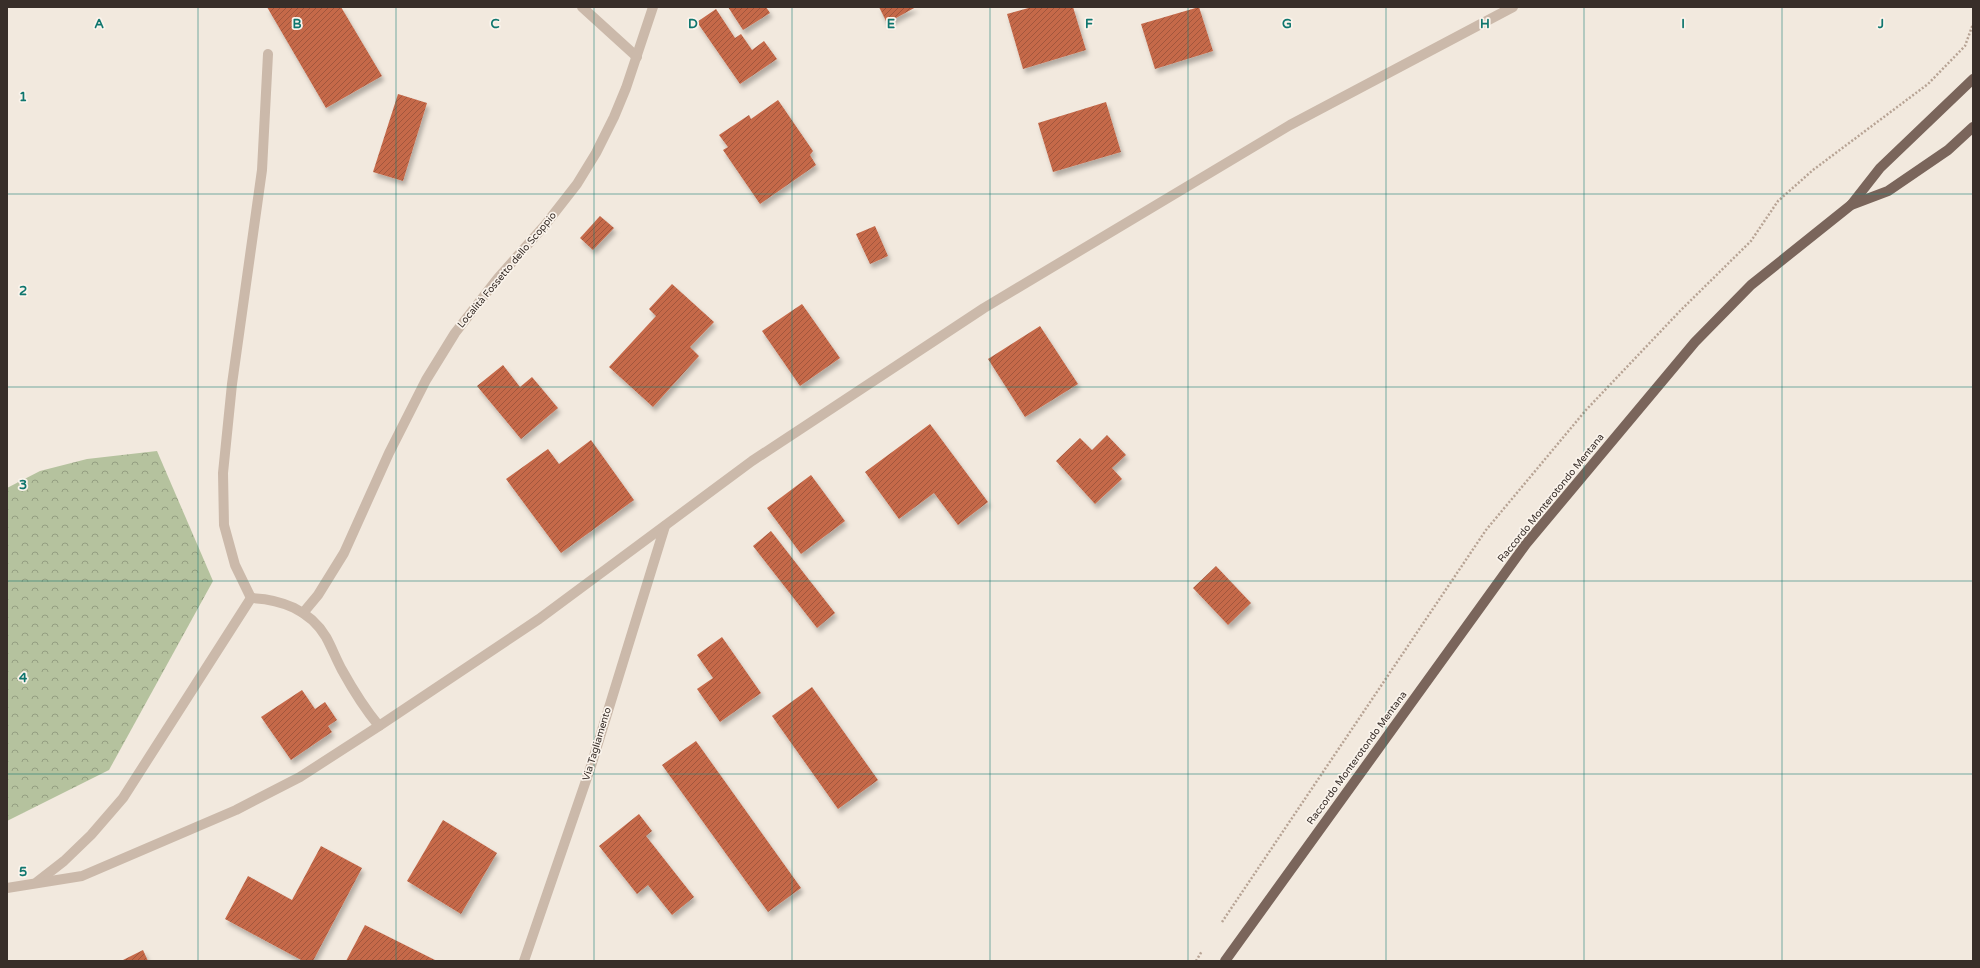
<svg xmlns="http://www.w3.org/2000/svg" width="1980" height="968" font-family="'Varela Round',sans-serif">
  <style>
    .park { fill: url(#park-crowns) }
    .building { fill: url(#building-hatch); filter: url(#shadow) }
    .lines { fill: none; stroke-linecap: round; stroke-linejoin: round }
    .path { stroke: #b7a394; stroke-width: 2.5; stroke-dasharray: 2 2; stroke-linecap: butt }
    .minor { stroke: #cbb9aa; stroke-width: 10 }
    .major { stroke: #7a655b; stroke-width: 10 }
    .grid { fill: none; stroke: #0f766e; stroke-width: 1; stroke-opacity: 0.55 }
    .labels { text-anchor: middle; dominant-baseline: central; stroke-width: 3.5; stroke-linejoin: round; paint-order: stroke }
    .street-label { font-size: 10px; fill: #382e29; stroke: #faf3eb }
    .grid-label { font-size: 13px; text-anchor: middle; font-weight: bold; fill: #0f766e; stroke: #faf3eb; stroke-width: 3.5; stroke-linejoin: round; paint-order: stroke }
  </style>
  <defs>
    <pattern id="park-crowns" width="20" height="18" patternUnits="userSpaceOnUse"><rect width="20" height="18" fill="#b5c29e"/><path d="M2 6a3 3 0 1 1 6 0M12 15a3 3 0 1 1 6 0" fill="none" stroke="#949e81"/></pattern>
    <pattern id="building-hatch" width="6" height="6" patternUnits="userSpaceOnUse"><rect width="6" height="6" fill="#c5694a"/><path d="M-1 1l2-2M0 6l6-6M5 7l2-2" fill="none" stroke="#a1573e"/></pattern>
    <filter id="shadow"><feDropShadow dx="2.5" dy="4.5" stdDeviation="2" flood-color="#0004"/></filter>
  </defs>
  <rect width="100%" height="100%" fill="#f2e9de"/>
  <polygon class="park" points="157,451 213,581 109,770 7,821 7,488 40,471 87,459"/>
  <g class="building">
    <polygon points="267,7 341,7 382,76 326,108"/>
    <polygon points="728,7 766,7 770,13 743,30"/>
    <polygon points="879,7 916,7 887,23"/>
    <polygon points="1032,7 1073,7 1086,50 1023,69 1007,14"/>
    <polygon points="1199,7 1213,51 1155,69 1141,24"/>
    <polygon points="716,9 735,38 741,34 752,50 764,41 777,59 740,84 697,22"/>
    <polygon points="398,94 427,103 403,181 373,172"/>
    <polygon points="778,100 813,151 810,155 816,165 760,204 723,150 728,147 719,135 749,115 751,119"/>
    <polygon points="1106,102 1121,152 1053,172 1038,123"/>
    <polygon points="600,216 614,228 593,250 580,238"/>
    <polygon points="875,226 888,256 870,264 856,234"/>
    <polygon points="672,284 714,322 690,347 699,356 653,407 609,367 656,316 649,309"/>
    <polygon points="802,304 840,358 800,386 762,331"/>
    <polygon points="1040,326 1078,384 1025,417 988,359"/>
    <polygon points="503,365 520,387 532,377 558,408 521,439 477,386"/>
    <polygon points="930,424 988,502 958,525 934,493 899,519 865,472"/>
    <polygon points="1107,435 1126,455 1112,468 1122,479 1095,504 1056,461 1080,438 1092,450"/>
    <polygon points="591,440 634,500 561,553 506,479 548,449 559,464"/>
    <polygon points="811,475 845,521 801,554 767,508"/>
    <polygon points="771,531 835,613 817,628 753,546"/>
    <polygon points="1216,566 1251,603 1228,625 1193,588"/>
    <polygon points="722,637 761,693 720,722 697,689 713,678 697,655"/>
    <polygon points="812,687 878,780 838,809 772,716"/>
    <polygon points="302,690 315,709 325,702 337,720 328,726 332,732 291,760 261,717"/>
    <polygon points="696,741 801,888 768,912 662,765"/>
    <polygon points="639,814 652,831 646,836 694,897 672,915 648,885 637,894 599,846"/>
    <polygon points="443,820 497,853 461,914 407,881"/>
    <polygon points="321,846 362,868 313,961 303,961 225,919 248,876 292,900"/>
    <polygon points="365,925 437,961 346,961"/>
    <polygon points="143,950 148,961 121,961"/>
  </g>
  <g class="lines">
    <g class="path">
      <polyline points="1222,922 1486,530 1586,410 1680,311 1751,241 1778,201 1813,170 1928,84 1965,46 1973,24"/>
      <polyline points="1196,961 1202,951"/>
    </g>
    <g class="minor">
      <polyline points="582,7 637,57"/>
      <polyline points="251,598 235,565 224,525 223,473 232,384 262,170 268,54"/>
      <path d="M251 598C281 599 310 610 326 637 332 648 336 659 342 670 353 690 365 709 379 726"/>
      <polyline points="303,613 318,595 344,553 389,453 426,380 455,333 498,278 545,225 577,184 596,153 614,117 626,88 653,7"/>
      <polyline points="37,882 64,861 91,835 123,798 251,598"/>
      <polyline points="7,888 82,876 236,810 300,777 379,726 539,619 752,461 984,308 1290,125 1513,7"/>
      <polyline points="524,961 591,766 665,526"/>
    </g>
    <g class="major">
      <polyline points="1851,205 1880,168 1973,79"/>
      <polyline points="1225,961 1526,544 1695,342 1751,285 1851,205 1888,191 1948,150 1973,127"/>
    </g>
  </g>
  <path class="grid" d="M198 7V961M396 7V961M594 7V961M792 7V961M990 7V961M1188 7V961M1386 7V961M1584 7V961M1782 7V961M7 194H1973M7 387H1973M7 581H1973M7 774H1973"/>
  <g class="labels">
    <g class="street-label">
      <text transform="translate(507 270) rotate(-50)">Località Fossetto dello Scoppio</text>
      <text transform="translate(1551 498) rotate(-51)">Raccordo Monterotondo Mentana</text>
      <text transform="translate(597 744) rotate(-73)">Via Tagliamento</text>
      <text transform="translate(1357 758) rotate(-54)">Raccordo Monterotondo Mentana</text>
    </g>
  </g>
  <g class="grid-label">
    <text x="99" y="28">A</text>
    <text x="297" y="28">B</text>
    <text x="495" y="28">C</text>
    <text x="693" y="28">D</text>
    <text x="891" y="28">E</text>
    <text x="1089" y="28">F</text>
    <text x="1287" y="28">G</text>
    <text x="1485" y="28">H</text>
    <text x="1683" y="28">I</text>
    <text x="1881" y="28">J</text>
    <text x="23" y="101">1</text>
    <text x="23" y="295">2</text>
    <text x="23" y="489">3</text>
    <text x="23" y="682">4</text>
    <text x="23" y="876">5</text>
  </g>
  <rect width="1980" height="968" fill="none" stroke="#382e29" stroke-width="16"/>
</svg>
